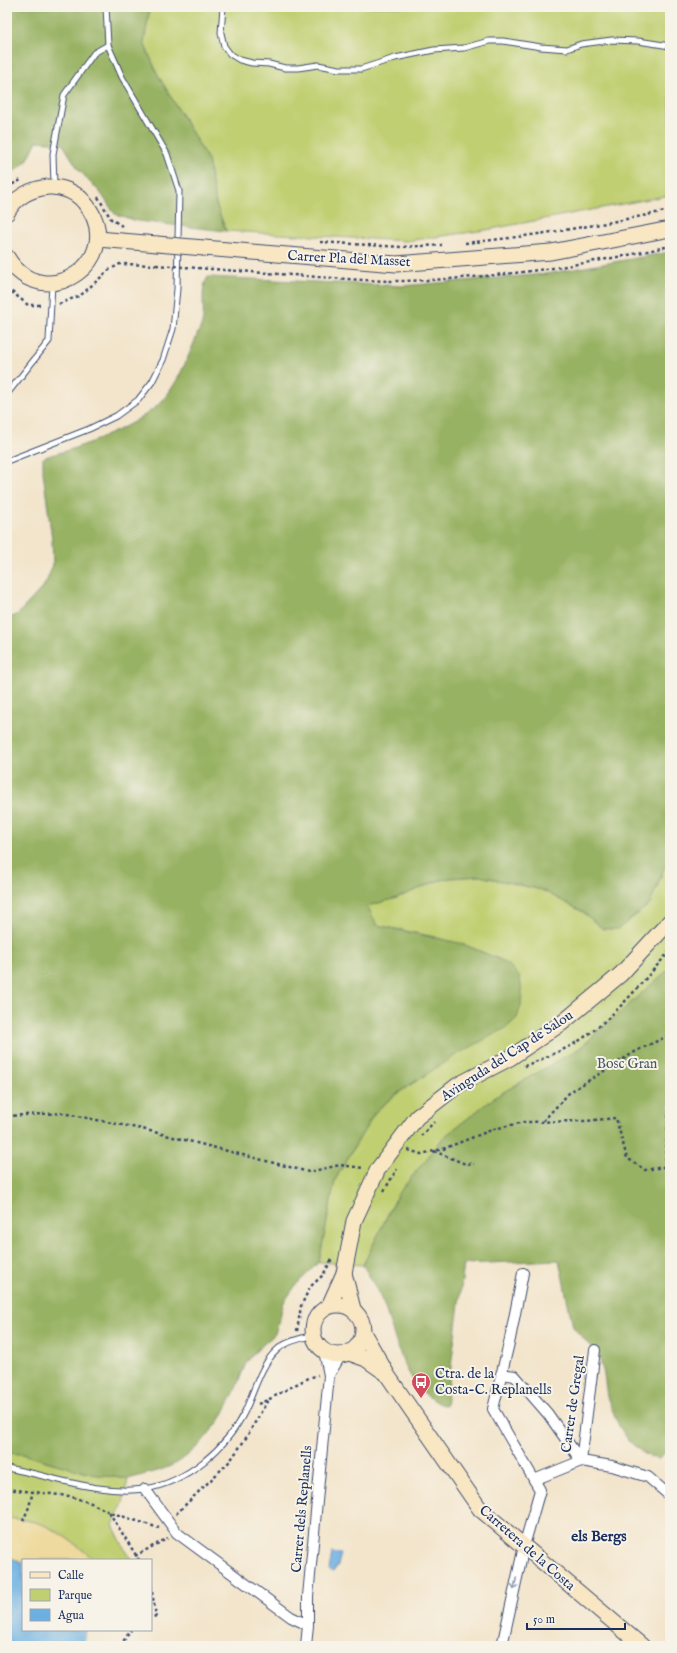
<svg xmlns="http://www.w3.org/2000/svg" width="677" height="1653" font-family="'IM FELL English',serif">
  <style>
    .green { fill: #c0cf71; stroke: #6e7f68 }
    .forest { fill: #98b263; stroke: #5a7060 }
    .sand { fill: #eeda9e; stroke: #84847e }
    .water { fill: #6cb0e2; stroke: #4470a0 }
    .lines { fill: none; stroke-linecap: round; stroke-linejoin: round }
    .lane-casing { stroke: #3b4a6e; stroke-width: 7 }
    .street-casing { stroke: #3b4a6e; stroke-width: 12 }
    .secondary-casing { stroke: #3b4a6e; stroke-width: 17 }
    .path { stroke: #3b4a6e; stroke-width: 2.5; stroke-dasharray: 3 3; stroke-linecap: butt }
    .lane { stroke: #fff; stroke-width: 5 }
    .street { stroke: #fff; stroke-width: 10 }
    .secondary { stroke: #f9e7c3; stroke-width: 15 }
    .secondary-bridge-casing { stroke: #3b4a6e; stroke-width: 17; stroke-linecap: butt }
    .path-bridge { stroke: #3b4a6e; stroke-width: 2.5; stroke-dasharray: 3 3; stroke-linecap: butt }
    .secondary-bridge { stroke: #f9e7c3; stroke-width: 15 }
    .oneway { stroke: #8d97ae }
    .labels { text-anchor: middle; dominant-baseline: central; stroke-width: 4; stroke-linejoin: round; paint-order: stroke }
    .street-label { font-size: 14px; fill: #1b2f5e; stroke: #f7f3e8 }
    .park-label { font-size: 14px; fill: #445763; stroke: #f7f3e8 }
    .poi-label { font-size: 14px; fill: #1b2f5e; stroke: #f7f3e8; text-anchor: start }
    .neighbourhood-label { font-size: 15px; font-weight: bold; fill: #1b2f5e; stroke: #f7f3e8 }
  </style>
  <rect width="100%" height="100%" fill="#f7f3e8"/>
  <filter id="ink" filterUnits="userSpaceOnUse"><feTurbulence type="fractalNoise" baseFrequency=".025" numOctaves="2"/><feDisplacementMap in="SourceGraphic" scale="8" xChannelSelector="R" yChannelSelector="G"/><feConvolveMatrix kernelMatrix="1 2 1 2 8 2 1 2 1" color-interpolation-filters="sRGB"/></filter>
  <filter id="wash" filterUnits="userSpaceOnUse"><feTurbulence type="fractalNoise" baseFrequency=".012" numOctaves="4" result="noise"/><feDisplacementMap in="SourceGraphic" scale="16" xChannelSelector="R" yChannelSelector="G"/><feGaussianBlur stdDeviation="0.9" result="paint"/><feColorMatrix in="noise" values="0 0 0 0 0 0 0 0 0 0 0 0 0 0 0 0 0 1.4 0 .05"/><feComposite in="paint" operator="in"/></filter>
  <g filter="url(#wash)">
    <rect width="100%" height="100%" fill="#f3e5cc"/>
    <g class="green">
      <polygon points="150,7 670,7 670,195 486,230 406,241 226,231 216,204 208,160 158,75 144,43"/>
      <polygon points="670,853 670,968 580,1048 495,1097 444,1137 398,1194 363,1265 319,1262 335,1180 375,1112 395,1095 454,1056 501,960 475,949 435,937 377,925 367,906 397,898 437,881 450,878 480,876 542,890 583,912 603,929 650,904"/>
      <path d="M7 1453 22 1454 91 1474 128 1479 123 1503 113 1525 124 1548 132 1560H94C80 1547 54 1527 35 1522 26 1520 16 1519 7 1518Z"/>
    </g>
    <g class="forest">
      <polygon points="7,7 150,7 144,43 158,75 208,160 216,204 226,231 137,221 115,214 100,192 79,170 62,143 37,141 27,161 7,177"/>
      <path d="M670 252V853L650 904 618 929H603L583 912 542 890 480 876 450 878 437 881 397 898 367 906 377 925 463 944 501 960 512 968 520 978 522 992 521 1005 517 1018 506 1028 454 1056 395 1095 375 1112 335 1180 319 1262 296 1285 284 1302 275 1334 257 1350 246 1363 233 1395 220 1420 201 1443 188 1455 177 1463 161 1470 128 1479 91 1474 22 1454 7 1453V619L18 614 43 587 47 580 53 564 52 539 43 472V458C54 453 66 452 78 447 101 439 144 420 161 402 181 381 190 350 202 324 206 309 199 290 208 277L402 286 546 274Z"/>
      <path d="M670 968 669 1448 658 1460 643 1453 629 1441 619 1426 607 1397 604 1374 599 1356 573 1327 559 1260 464 1264 446 1406C405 1393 397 1341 384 1305 378 1291 370 1278 363 1265L398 1194 444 1137 495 1097 580 1048Z"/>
    </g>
    <path class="sand" d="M7 1518C16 1519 26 1520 35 1522 54 1527 80 1547 94 1560H23V1563L7 1556Z"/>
    <g class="water">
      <polygon points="332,1553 341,1554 338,1565 333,1572 329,1570"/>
      <polygon points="7,1556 23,1563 23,1630 86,1630 84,1646 7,1646"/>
    </g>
  </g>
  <g filter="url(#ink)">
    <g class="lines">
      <g class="lane-casing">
        <g id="lane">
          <polyline points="223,7 221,33 224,46 230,54 240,60 252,63 269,64 285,68 298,68 318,65 339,69 361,69 395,58 434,50 464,48 489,41 503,41 541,47 567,49 581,44 612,40 638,41 670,46"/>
          <polyline points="54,185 53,154 64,95 94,53 108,45"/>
          <polyline points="7,394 49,341 52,284"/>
          <polyline points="7,461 89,429 116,416 138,400 152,382 163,360 173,329 177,289 179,191 167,154 122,77 108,45 106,7"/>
          <path d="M7 1468C52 1476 98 1495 145 1489 187 1482 226 1449 245 1411 254 1392 261 1364 277 1350 286 1341 301 1339 313 1335"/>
        </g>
      </g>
      <g class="street-casing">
        <g id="street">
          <polyline points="501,1374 515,1376 548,1414 581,1461"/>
          <polyline points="329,1375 341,1355"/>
          <polyline points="581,1461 595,1350"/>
          <polyline points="581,1461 612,1466 648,1477 670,1496"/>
          <polyline points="534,1480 581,1461"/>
          <polyline points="145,1489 177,1533 291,1617 308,1625"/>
          <polyline points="306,1646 308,1625 308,1596 329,1375 324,1351"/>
          <polyline points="502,1646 524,1546 540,1490 493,1409 510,1339 523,1273"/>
        </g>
      </g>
      <g class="secondary-casing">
        <g id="secondary">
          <path d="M7 213C15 197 31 189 48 187 61 186 76 192 84 202 131 257 44 319 7 257"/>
          <polyline points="98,239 157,244"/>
          <polyline points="204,248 396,264 551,252 670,229"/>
          <polyline points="344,1273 353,1309"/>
          <circle cx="338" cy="1330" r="25"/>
          <polyline points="329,1306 344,1273 354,1221 378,1169 417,1117 458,1085 510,1058 562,1023 621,974 670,921"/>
          <polyline points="364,1334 388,1376 480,1509 642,1646"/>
          <polyline points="349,1353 366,1359 383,1371"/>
        </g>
      </g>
      <g class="path">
        <polyline points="7,187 23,179"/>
        <polyline points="98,197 111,219 122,226"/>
        <polyline points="320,242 401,247 442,245"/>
        <path d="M465 243C534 236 602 225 670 210"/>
        <path d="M198 268C239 271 279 274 319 277 346 279 373 281 401 281 491 279 582 266 670 246"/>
        <polyline points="7,288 28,305 42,305"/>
        <polyline points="59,304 81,295 109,270 120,264 156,265"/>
        <polyline points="669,1036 670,1080"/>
        <path d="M524 1066C540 1060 557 1053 572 1045 611 1023 640 984 670 951"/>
        <polyline points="7,1116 62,1113 142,1129 309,1172 340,1165 363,1168"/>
        <polyline points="543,1121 570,1092 638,1050 670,1035"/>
        <polyline points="421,1136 434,1122"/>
        <polyline points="408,1150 421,1154 443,1149 494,1129 524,1122 585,1121 616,1118 627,1158 645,1170 670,1166"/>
        <polyline points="434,1151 463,1163 474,1164"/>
        <polyline points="665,1166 670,1096"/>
        <polyline points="384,1191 397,1169"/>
        <polyline points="297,1331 301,1306 310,1287 323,1275 332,1259"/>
        <path d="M258 1404C279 1396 297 1381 318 1375"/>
        <polyline points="7,1489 69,1496 91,1503 109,1512 159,1528"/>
        <polyline points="109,1512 139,1560"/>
        <polyline points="176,1514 230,1461 246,1438 268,1400"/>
        <polyline points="23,1521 29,1507 33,1491"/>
        <polyline points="135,1556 168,1538"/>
        <polyline points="151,1586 156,1616 151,1618"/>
        <polyline points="120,1646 131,1630"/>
      </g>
      <use href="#lane" class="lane"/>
      <use href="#street" class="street"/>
      <use href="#secondary" class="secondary"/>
      <g class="secondary-bridge-casing">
        <polyline id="secondary-bridge" points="157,244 204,248"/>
      </g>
      <polyline class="path-bridge" points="156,265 198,268"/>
      <use href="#secondary-bridge" class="secondary-bridge"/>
    </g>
    <defs><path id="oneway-shaft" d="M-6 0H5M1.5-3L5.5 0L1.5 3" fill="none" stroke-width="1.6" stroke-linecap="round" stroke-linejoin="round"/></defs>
    <use class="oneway" href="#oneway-shaft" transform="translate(515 1584) rotate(102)"/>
  </g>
  <defs>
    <g id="bus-pin" transform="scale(1)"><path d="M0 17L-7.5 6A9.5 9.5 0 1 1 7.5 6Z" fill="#d1495b" stroke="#f7f3e8"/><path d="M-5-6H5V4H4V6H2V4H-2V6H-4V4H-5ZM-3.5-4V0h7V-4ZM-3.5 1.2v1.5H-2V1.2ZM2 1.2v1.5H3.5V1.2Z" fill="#fff"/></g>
  </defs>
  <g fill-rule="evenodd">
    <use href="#bus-pin" x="421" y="1382"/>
  </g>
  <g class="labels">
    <g class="street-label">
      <text transform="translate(349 259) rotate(3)">Carrer Pla del Masset</text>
      <text transform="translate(507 1056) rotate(-33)">Avinguda del Cap de Salou</text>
      <text transform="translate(573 1404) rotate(-82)">Carrer de Gregal</text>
      <text transform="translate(302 1509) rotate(-85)">Carrer dels Replanells</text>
      <text transform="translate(527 1548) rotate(41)">Carretera de la Costa</text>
    </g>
    <g class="park-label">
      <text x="627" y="1064">Bosc Gran</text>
    </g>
    <g class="poi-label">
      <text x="435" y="1374">Ctra. de la<tspan x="435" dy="16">Costa-C. Replanells</tspan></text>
    </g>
    <g class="neighbourhood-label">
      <text x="599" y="1536">els Bergs</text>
    </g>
  </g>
  <rect width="677" height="1653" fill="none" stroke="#f7f3e8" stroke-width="24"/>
  <rect x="22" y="1559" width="130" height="72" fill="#f7f3e8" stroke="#9fa5b1"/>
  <rect x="30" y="1572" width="20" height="6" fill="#f9e7c3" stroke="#9fa5b1"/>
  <text x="58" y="1579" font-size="12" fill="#1b2f5e">Calle</text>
  <rect x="30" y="1589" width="20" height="12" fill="#c0cf71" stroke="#9fa5b1"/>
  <text x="58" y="1599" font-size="12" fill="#1b2f5e">Parque</text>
  <rect x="30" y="1609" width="20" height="12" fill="#6cb0e2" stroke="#9fa5b1"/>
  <text x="58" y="1619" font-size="12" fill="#1b2f5e">Agua</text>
  <path d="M527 1623v6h98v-6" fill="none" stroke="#1b2f5e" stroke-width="2"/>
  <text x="533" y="1623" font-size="12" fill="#1b2f5e" stroke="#f7f3e8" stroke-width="3" paint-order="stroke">50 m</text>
</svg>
